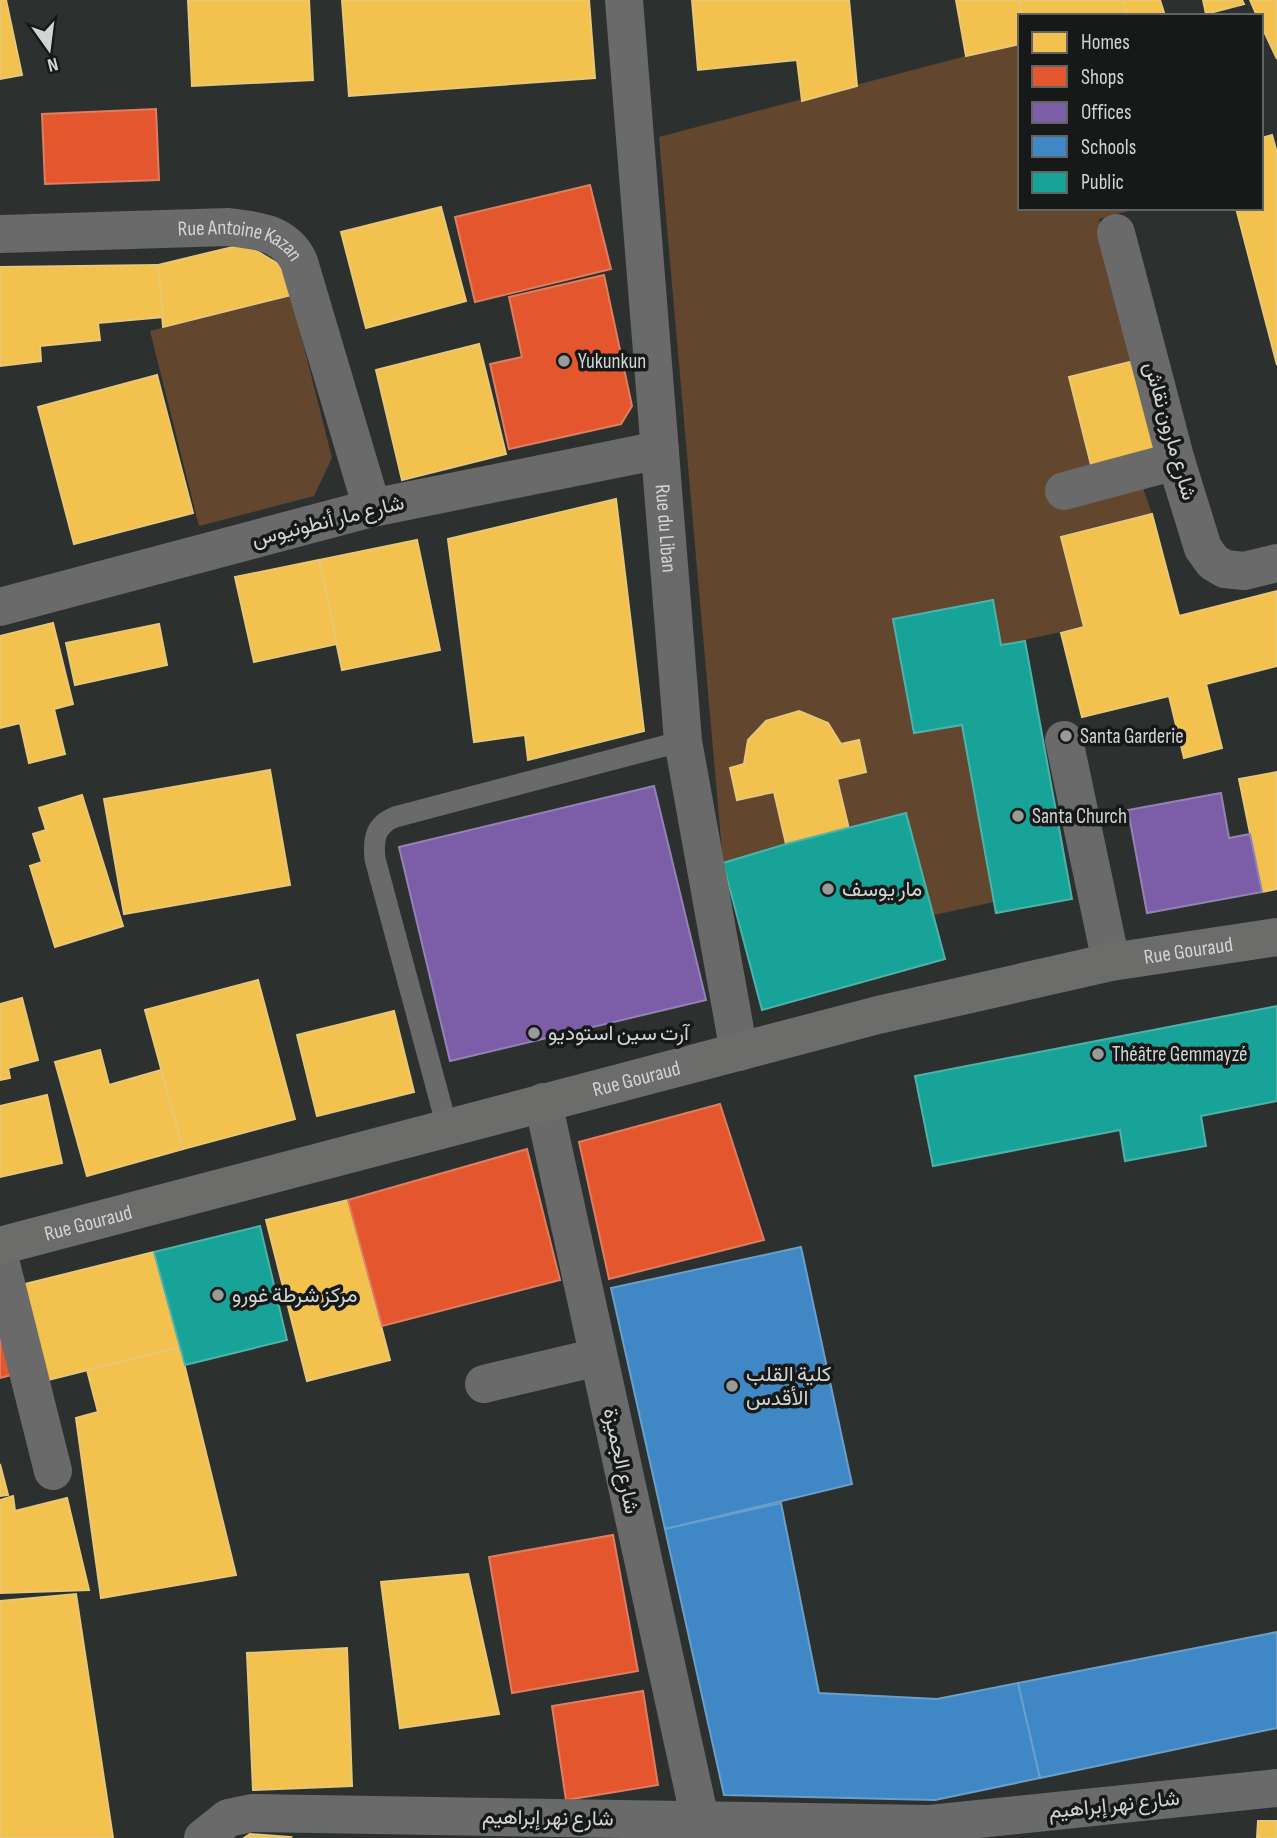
<svg xmlns="http://www.w3.org/2000/svg" width="1277" height="1838" font-family="'Sofia Sans Condensed',Vazirmatn,sans-serif">
  <style>
    .green { fill: #62462e }
    .homes { fill: #f2c14e; stroke: #e8c776; stroke-width: 2 }
    .shops { fill: #e4572e; stroke: #de7d60; stroke-width: 2 }
    .offices { fill: #7b5ea7; stroke: #9482b4; stroke-width: 2 }
    .schools { fill: #3f88c5; stroke: #6a9fca; stroke-width: 2 }
    .public { fill: #17a398; stroke: #4eb2aa; stroke-width: 2 }
    .lines { fill: none; stroke-linecap: round; stroke-linejoin: round }
    .lane { stroke: #696a69; stroke-width: 21 }
    .street { stroke: #696a69; stroke-width: 38 }
    .secondary { stroke: #6c6c6b; stroke-width: 38 }
    .poi-dot { fill: #979c9a; stroke: #161918; stroke-width: 2.5 }
    .labels { text-anchor: middle; dominant-baseline: central; stroke-width: 7; stroke-linejoin: round; paint-order: stroke }
    .street-label { font-size: 21px; fill: #d0d5d4; stroke: #161918 }
    .poi-label { font-size: 21px; fill: #d0d5d4; stroke: #161918; text-anchor: start }
  </style>
  <rect width="100%" height="100%" fill="#2c312f"/>
  <g class="green">
    <polygon points="1020,44 1020,208 1139,208 1099,219 1138,360 1134,462 1152,514 1061,538 1084,627 1001,645 992,600 893,619 913,733 962,725 994,902 934,915 906,813 849,829 837,779 866,772 841,744 828,723 799,711 766,721 748,740 744,764 730,768 738,800 774,792 786,844 723,863 659,137 966,56"/>
    <polygon points="291,295 332,458 314,496 199,526 150,331"/>
  </g>
  <g class="homes">
    <polygon points="0,0 6,0 22,75 0,79"/>
    <polygon points="188,0 309,0 313,80 192,86"/>
    <polygon points="342,0 589,0 595,78 349,96"/>
    <polygon points="692,0 849,0 857,86 802,101 797,60 698,70"/>
    <polygon points="956,0 1019,0 1022,16 1020,16 1020,44 966,56"/>
    <polygon points="1019,0 1123,0 1127,16 1022,16"/>
    <polygon points="1123,0 1160,0 1165,16 1127,16"/>
    <polygon points="1203,0 1242,0 1244,4 1206,14"/>
    <polygon points="1250,0 1277,0 1277,59 1261,25 1261,16 1257,16"/>
    <polygon points="1272,135 1277,153 1277,365 1236,208 1261,208 1261,138"/>
    <polygon points="441,207 466,301 366,328 341,232"/>
    <polygon points="245,244 280,265 291,295 163,327 158,265"/>
    <polygon points="158,265 163,317 98,323 100,340 40,346 41,361 0,366 0,267"/>
    <polygon points="479,344 506,454 402,480 376,370"/>
    <polygon points="1138,360 1162,455 1093,473 1069,377"/>
    <polygon points="157,375 193,513 74,544 38,407"/>
    <polygon points="616,499 644,731 528,760 525,735 474,742 448,539"/>
    <polygon points="1152,514 1179,616 1277,591 1277,666 1206,684 1222,748 1184,758 1169,696 1082,717 1061,633 1084,627 1061,537"/>
    <polygon points="417,540 440,650 342,670 319,560"/>
    <polygon points="319,560 337,644 254,662 235,577"/>
    <polygon points="53,623 73,704 54,709 65,754 29,763 20,723 0,728 0,636"/>
    <polygon points="159,624 167,665 75,685 66,643"/>
    <polygon points="799,711 828,723 841,744 859,740 866,772 837,779 849,829 786,844 774,792 737,800 730,768 744,764 748,740 766,721"/>
    <polygon points="270,770 290,885 124,914 104,799"/>
    <polygon points="1277,772 1277,889 1262,892 1239,779"/>
    <polygon points="82,795 123,926 55,947 30,866 42,862 33,834 46,830 39,808"/>
    <polygon points="258,980 295,1119 183,1149 145,1010"/>
    <polygon points="22,998 38,1060 8,1068 10,1078 0,1080 0,1004"/>
    <polygon points="394,1011 414,1092 317,1116 297,1035"/>
    <polygon points="100,1050 109,1085 161,1070 183,1149 87,1176 55,1062"/>
    <polygon points="47,1095 62,1163 0,1177 0,1106"/>
    <polygon points="348,1200 390,1360 307,1381 266,1220"/>
    <polygon points="154,1252 180,1347 40,1382 17,1286"/>
    <polygon points="180,1347 236,1575 101,1598 76,1418 98,1412 87,1370"/>
    <polygon points="0,1464 8,1495 0,1496"/>
    <polygon points="13,1496 15,1511 67,1498 89,1590 0,1593 0,1500"/>
    <polygon points="468,1574 499,1714 400,1728 381,1582"/>
    <polygon points="76,1594 113,1838 0,1838 0,1601"/>
    <polygon points="347,1648 352,1786 253,1790 247,1653"/>
    <polygon points="1258,1821 1277,1821 1277,1838 1257,1838"/>
    <polygon points="250,1834 291,1837 290,1838 244,1838"/>
  </g>
  <g class="shops">
    <polygon points="156,109 159,180 45,184 42,114"/>
    <polygon points="590,185 611,269 475,302 455,217"/>
    <polygon points="604,275 632,406 621,424 509,449 490,364 522,357 509,297"/>
    <polygon points="720,1104 764,1240 609,1279 579,1142"/>
    <polygon points="527,1149 560,1280 382,1326 348,1200"/>
    <polygon points="0,1303 19,1373 0,1378"/>
    <polygon points="613,1535 638,1671 512,1693 489,1557"/>
    <polygon points="643,1691 658,1785 566,1800 552,1706"/>
  </g>
  <g class="offices">
    <polygon points="654,786 706,1000 450,1061 399,847"/>
    <polygon points="1221,793 1229,838 1250,834 1262,892 1147,913 1128,810"/>
  </g>
  <g class="schools">
    <polygon points="801,1247 852,1484 665,1529 611,1288"/>
    <polygon points="781,1503 819,1693 937,1699 1018,1683 1040,1778 935,1800 724,1795 665,1529"/>
    <polygon points="1277,1632 1277,1728 1040,1778 1018,1683"/>
  </g>
  <g class="public">
    <polygon points="993,600 1001,645 1025,641 1072,899 996,913 962,725 914,733 893,619"/>
    <polygon points="906,813 945,959 762,1010 723,863 786,844"/>
    <polygon points="1277,1006 1277,1101 1201,1116 1206,1146 1125,1161 1120,1130 933,1166 915,1076"/>
    <polygon points="260,1226 287,1340 185,1365 154,1252"/>
  </g>
  <g class="lines">
    <path class="lane" d="M447 1127 375 859C373 839 375 825 395 817L683 741"/>
    <g class="street">
      <path id="s1" d="M624 0 683 741 739 1052"/>
      <polyline points="1116,233 1176,461 1203,548 1213,562 1225,569 1244,571 1277,563"/>
      <path id="s2" d="M0 234 228 227C256 230 286 233 299 262L372 508"/>
      <polyline points="1064,491 1176,461"/>
      <polyline points="0,607 372,508 660,450"/>
      <polyline points="1064,740 1111,962"/>
      <polyline points="543,1102 704,1838"/>
      <polyline points="0,1260 53,1471"/>
      <polyline points="484,1384 598,1357"/>
      <polyline points="203,1838 228,1818 252,1813 930,1824 1277,1788"/>
    </g>
    <path class="secondary" id="s3" d="M0 1246 878 1015 1111 962 1277 937"/>
  </g>
  <g class="poi-dot">
    <circle cx="564" cy="361" r="7"/>
    <circle cx="1066" cy="736" r="7"/>
    <circle cx="1018" cy="816" r="7"/>
    <circle cx="828" cy="889" r="7"/>
    <circle cx="534" cy="1033" r="7"/>
    <circle cx="1098" cy="1054" r="7"/>
    <circle cx="218" cy="1295" r="7"/>
    <circle cx="732" cy="1386" r="7"/>
  </g>
  <g class="labels">
    <g class="street-label">
      <text stroke="none"><textPath href="#s2" startOffset="243">Rue Antoine Kazan</textPath></text>
      <text transform="translate(1170 431) rotate(74)">شارع مارون نقاش</text>
      <text transform="translate(328 521) rotate(-14)">شارع مار أنطونيوس</text>
      <text stroke="none"><textPath href="#s1" startOffset="530">Rue du Liban</textPath></text>
      <text stroke="none"><textPath href="#s3" startOffset="1225">Rue Gouraud</textPath></text>
      <text stroke="none"><textPath href="#s3" startOffset="658">Rue Gouraud</textPath></text>
      <text stroke="none"><textPath href="#s3" startOffset="91">Rue Gouraud</textPath></text>
      <text transform="translate(621 1461) rotate(78)">شارع الجميزة</text>
      <text transform="translate(1114 1805) rotate(-6)">شارع نهر إبراهيم</text>
      <text transform="translate(548 1818) rotate(1)">شارع نهر إبراهيم</text>
    </g>
    <g class="poi-label">
      <text x="578" y="361">Yukunkun</text>
      <text x="1080" y="736">Santa Garderie</text>
      <text x="1032" y="816">Santa Church</text>
      <text x="842" y="889">مار يوسف</text>
      <text x="548" y="1033">آرت سين استوديو</text>
      <text x="1112" y="1054">Théâtre Gemmayzé</text>
      <text x="232" y="1295">مركز شرطة غورو</text>
      <text x="746" y="1374">كلية القلب<tspan x="746" dy="24">الأقدس</tspan></text>
    </g>
  </g>
  <rect x="1018" y="14" width="245" height="196" fill="#161918" stroke="#606463" stroke-width="2"/>
  <rect x="1032" y="32" width="35" height="21" fill="#f2c14e" stroke="#606463" stroke-width="2"/>
  <text x="1081" y="49" font-size="21" fill="#d0d5d4">Homes</text>
  <rect x="1032" y="66" width="35" height="21" fill="#e4572e" stroke="#606463" stroke-width="2"/>
  <text x="1081" y="84" font-size="21" fill="#d0d5d4">Shops</text>
  <rect x="1032" y="102" width="35" height="21" fill="#7b5ea7" stroke="#606463" stroke-width="2"/>
  <text x="1081" y="119" font-size="21" fill="#d0d5d4">Offices</text>
  <rect x="1032" y="136" width="35" height="21" fill="#3f88c5" stroke="#606463" stroke-width="2"/>
  <text x="1081" y="154" font-size="21" fill="#d0d5d4">Schools</text>
  <rect x="1032" y="172" width="35" height="21" fill="#17a398" stroke="#606463" stroke-width="2"/>
  <text x="1081" y="189" font-size="21" fill="#d0d5d4">Public</text>
  <g transform="translate(49 49) rotate(166)" stroke="#161918" stroke-width="5" paint-order="stroke">
  <path d="M0-5L12 26L0 18L-12 26Z" fill="#d0d5d4"/>
  <text y="-10" font-size="19" font-weight="bold" text-anchor="middle" fill="#d0d5d4">N</text>
  </g>
</svg>
